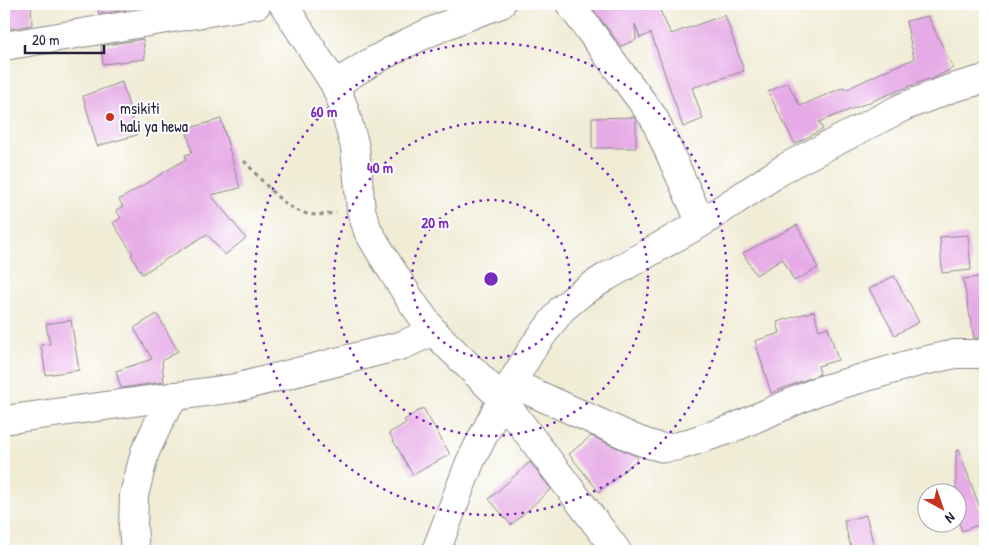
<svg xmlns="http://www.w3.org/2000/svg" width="989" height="555" font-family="'Patrick Hand',sans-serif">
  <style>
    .building { fill: #e6aae6 }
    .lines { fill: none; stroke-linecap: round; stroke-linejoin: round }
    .minor-casing { stroke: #898788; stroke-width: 30 }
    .path { stroke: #898788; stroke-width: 3; stroke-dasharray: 4 4; stroke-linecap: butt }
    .minor { stroke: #fff; stroke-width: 28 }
    .ring { fill: none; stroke: #7b2cbf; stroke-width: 2.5; stroke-dasharray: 2.5 5 }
    .poi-dot { fill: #c8321e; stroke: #fff; stroke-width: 2 }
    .labels { text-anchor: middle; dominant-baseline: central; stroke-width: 4; stroke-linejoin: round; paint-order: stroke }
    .poi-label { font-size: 16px; fill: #22223b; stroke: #fff; text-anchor: start }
    .centre { fill: #7b2cbf; stroke: #fff; stroke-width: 2.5 }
    .ring-label { font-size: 15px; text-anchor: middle; font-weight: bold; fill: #7b2cbf; stroke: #fff; stroke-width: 4; stroke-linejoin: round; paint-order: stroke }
  </style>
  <rect width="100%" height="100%" fill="#fff"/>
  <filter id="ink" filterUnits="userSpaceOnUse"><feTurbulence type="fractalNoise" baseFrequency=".02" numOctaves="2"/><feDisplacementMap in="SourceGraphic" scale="10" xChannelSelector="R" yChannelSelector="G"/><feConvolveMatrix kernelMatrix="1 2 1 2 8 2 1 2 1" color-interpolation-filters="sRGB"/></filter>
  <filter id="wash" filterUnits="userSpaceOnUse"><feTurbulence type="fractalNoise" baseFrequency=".0096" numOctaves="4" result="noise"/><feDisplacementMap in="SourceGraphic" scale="20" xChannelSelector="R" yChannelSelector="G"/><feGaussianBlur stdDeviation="1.12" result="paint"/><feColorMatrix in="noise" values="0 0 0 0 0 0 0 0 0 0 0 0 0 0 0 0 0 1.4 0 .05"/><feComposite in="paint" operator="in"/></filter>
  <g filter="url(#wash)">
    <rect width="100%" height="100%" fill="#f0ecd6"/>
    <g id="blocks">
      <g class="building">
        <polygon points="8,4 31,4 32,25 9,29"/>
        <polygon points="97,4 125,4 126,10 99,14"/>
        <polygon points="589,4 657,4 671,34 725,15 744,71 692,88 703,119 683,127 651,33 640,38 635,24 636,40 621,46"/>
        <polygon points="928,16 953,68 930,80 928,79 819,122 823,129 795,144 768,92 787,82 800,106 844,87 845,90 891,68 914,59 906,21"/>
        <polygon points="143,39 145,59 103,64 101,46"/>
        <polygon points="122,82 137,135 97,146 83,96"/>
        <polygon points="634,117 636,120 636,148 592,148 592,118"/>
        <polygon points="221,119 240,188 211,195 246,238 225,255 207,234 142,274 131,255 133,254 113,223 121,218 116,210 123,206 119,200 186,159 185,155 192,153 186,129"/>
        <polygon points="797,225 818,268 794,281 783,259 756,275 743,253"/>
        <polygon points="968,235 971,270 942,273 940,237"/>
        <polygon points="894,276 919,322 895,335 869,289"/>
        <polygon points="985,276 985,338 974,338 963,279"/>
        <polygon points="814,311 819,330 828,327 838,360 818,366 820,374 771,393 755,341 780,333 777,322"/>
        <polygon points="157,314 178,351 162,361 164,382 121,388 116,371 152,359 134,328"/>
        <polygon points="71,320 79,370 46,375 41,345 50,344 46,324"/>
        <polygon points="423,408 450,454 413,475 389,433 406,423 404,420"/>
        <polygon points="591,436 636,456 638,459 599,492 569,454"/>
        <polygon points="959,450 985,522 962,531 956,516 956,451"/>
        <polygon points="530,462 551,489 511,525 489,499"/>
        <polygon points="866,515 875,551 852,551 844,521"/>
      </g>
    </g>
  </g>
  <g filter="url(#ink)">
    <use href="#blocks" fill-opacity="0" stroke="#898788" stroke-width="1"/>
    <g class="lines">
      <g class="minor-casing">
        <g id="minor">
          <polyline points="283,4 335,85 344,108 355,147 361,210 368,231 384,258 412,302 433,331 502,399 617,551"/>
          <polyline points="570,4 654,118 701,223"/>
          <polyline points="4,46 257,4"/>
          <path d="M335 85C386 50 443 24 501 4"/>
          <polyline points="512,383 637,440 652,445 664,448 679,446 731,429 818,391 918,362 955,354 985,354"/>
          <polyline points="4,420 235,388 403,345 433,331"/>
          <polyline points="135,551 133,527 134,495 145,452 162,416 175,396"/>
          <polyline points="436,551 470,462 502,399 534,346 562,309 581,293 606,277 701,223 788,166 903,107 952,88 985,79"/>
        </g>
      </g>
      <path class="path" d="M244 161C261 178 283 210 308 214 317 216 326 214 336 213"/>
      <use href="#minor" class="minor"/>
    </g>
  </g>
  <g class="ring">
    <circle cx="491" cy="279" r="79"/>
    <circle cx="491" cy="279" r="157"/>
    <circle cx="491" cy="279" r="236"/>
  </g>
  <circle class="poi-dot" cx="110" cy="117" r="5"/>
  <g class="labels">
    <g class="poi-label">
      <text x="120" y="108">msikiti<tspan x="120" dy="18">hali ya hewa</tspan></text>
    </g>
  </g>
  <circle cx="491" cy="279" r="8" class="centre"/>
  <g class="ring-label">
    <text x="324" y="117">60 m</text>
    <text x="380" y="173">40 m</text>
    <text x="435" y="228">20 m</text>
  </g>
  <rect width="989" height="555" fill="none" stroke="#fff" stroke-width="20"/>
  <g transform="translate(942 508) rotate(140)"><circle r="24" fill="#ffffff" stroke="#a7a7b1"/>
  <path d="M0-4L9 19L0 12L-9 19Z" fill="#c8321e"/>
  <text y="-8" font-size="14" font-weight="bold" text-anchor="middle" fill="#22223b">N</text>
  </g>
  <path d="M25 45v8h79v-8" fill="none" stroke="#22223b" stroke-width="2.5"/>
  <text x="32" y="45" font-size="15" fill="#22223b" stroke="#ffffff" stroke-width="4" paint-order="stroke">20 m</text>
</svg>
